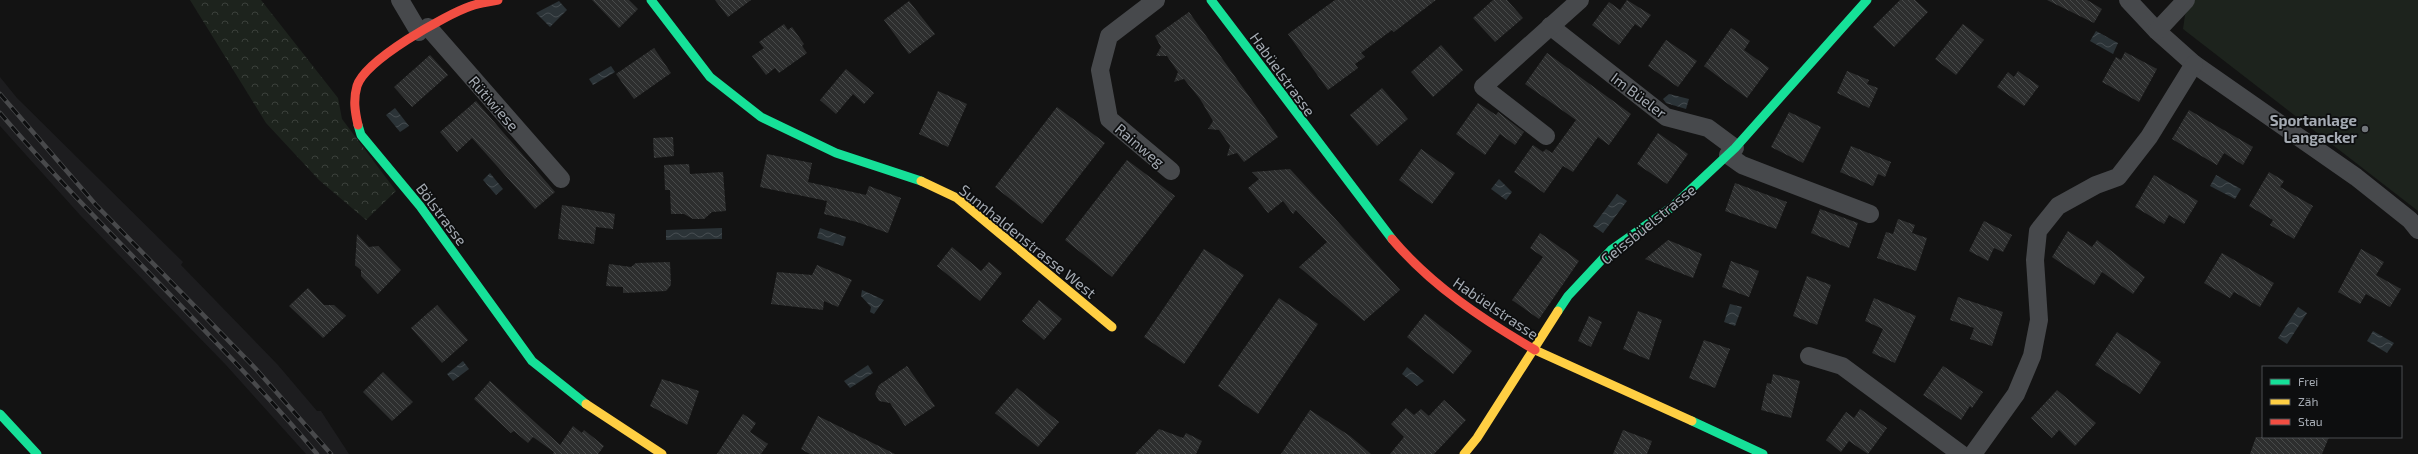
<svg xmlns="http://www.w3.org/2000/svg" width="2418" height="454" font-family="'Exo 2',sans-serif">
  <style>
    .built { fill: #1d1d1f }
    .forest { fill: url(#forest-crowns) }
    .pitch { fill: #1d231d }
    .water { fill: url(#water-waves) }
    .building { fill: url(#building-back-hatch) }
    .lines { fill: none; stroke-linecap: round; stroke-linejoin: round }
    .street { stroke: #47494c; stroke-width: 18 }
    .fast { stroke: #16e098; stroke-width: 9 }
    .slow { stroke: #ffcf43; stroke-width: 9 }
    .jam { stroke: #f24e42; stroke-width: 9 }
    .rail-casing { stroke: #48494b; stroke-width: 4.5 }
    .rail { stroke: #0d0e0f; stroke-width: 3; stroke-dasharray: 9; stroke-linecap: butt }
    .poi-dot { fill: #72767b; stroke: #0d0e0f; stroke-width: 1.5 }
    .labels { text-anchor: middle; dominant-baseline: central; stroke-width: 3.5; stroke-linejoin: round; paint-order: stroke }
    .street-label { font-size: 15px; fill: #a5abb3; stroke: #0d0e0f }
    .poi-label { font-size: 15px; font-weight: bold; fill: #a5abb3; stroke: #0d0e0f; text-anchor: end }
  </style>
  <defs>
    <pattern id="forest-crowns" width="20" height="18" patternUnits="userSpaceOnUse"><rect width="20" height="18" fill="#1d231d"/><path d="M2 6a3 3 0 1 1 6 0M12 15a3 3 0 1 1 6 0" fill="none" stroke="#3b403b"/></pattern>
    <pattern id="water-waves" width="16" height="10" patternUnits="userSpaceOnUse"><rect width="16" height="10" fill="#2b3337"/><path d="M0 5q4-4 8 0t8 0" fill="none" stroke="#474e52"/></pattern>
    <pattern id="building-back-hatch" width="6" height="6" patternUnits="userSpaceOnUse"><rect width="6" height="6" fill="#2d2e2e"/><path d="M-1 5l2 2M0 0l6 6M5-1l2 2" fill="none" stroke="#484a4a"/></pattern>
  </defs>
  <rect width="100%" height="100%" fill="#131313"/>
  <polygon class="built" points="0,77 17,98 183,262 181,265 278,365 317,411 321,411 349,454 306,454 226,365 80,215 0,126"/>
  <polygon class="forest" points="190,0 261,0 338,98 342,119 396,191 366,220 319,180 266,123"/>
  <polygon class="pitch" points="2194,0 2418,0 2418,211 2183,29 2185,15"/>
  <g class="water">
    <polygon points="559,1 567,10 550,27 536,13"/>
    <polygon points="2096,31 2118,43 2113,54 2090,41"/>
    <polygon points="611,66 615,72 593,85 589,79"/>
    <polygon points="1669,94 1689,99 1686,109 1666,103 1663,99"/>
    <polygon points="395,108 409,126 400,132 386,115"/>
    <polygon points="490,173 503,189 496,195 483,180"/>
    <polygon points="2216,175 2241,189 2235,199 2210,186"/>
    <polygon points="1499,179 1512,192 1506,200 1491,189"/>
    <polygon points="1617,194 1627,201 1603,233 1593,226"/>
    <polygon points="722,228 722,239 666,240 666,230"/>
    <polygon points="820,228 846,237 843,246 817,238"/>
    <polygon points="862,290 884,300 874,314 870,312 871,307 861,296"/>
    <polygon points="1730,304 1742,307 1735,326 1724,322"/>
    <polygon points="2298,307 2307,313 2287,344 2278,338"/>
    <polygon points="2373,331 2394,343 2387,353 2367,341"/>
    <polygon points="463,361 469,369 453,381 447,374"/>
    <polygon points="868,365 873,373 850,388 844,381"/>
    <polygon points="1407,367 1424,381 1417,386 1402,374"/>
  </g>
  <g class="building">
    <polygon points="592,0 629,0 638,9 619,28"/>
    <polygon points="715,0 751,0 728,17"/>
    <polygon points="1335,0 1436,0 1394,32 1392,30 1361,53 1365,57 1355,64 1358,68 1328,90 1288,34"/>
    <polygon points="1493,0 1507,0 1523,18 1495,42 1473,18"/>
    <polygon points="1627,0 1651,15 1641,28 1635,24 1619,45 1592,25 1609,2 1620,10"/>
    <polygon points="1900,0 1915,0 1928,12 1894,47 1873,27"/>
    <polygon points="2047,0 2087,0 2102,9 2094,23"/>
    <polygon points="909,1 935,34 909,54 884,20"/>
    <polygon points="1189,12 1278,137 1244,162 1237,153 1227,156 1230,146 1219,130 1208,129 1213,121 1200,99 1184,79 1174,82 1178,72 1167,56 1156,56 1161,47 1155,36"/>
    <polygon points="784,24 788,30 792,27 804,44 802,46 807,53 779,73 775,68 766,75 752,56 764,48 759,42"/>
    <polygon points="1963,24 1984,40 1956,75 1935,59"/>
    <polygon points="1731,28 1750,41 1744,50 1769,68 1747,98 1704,66"/>
    <polygon points="1666,40 1697,61 1678,87 1648,66"/>
    <polygon points="1441,45 1463,70 1433,97 1411,72"/>
    <polygon points="654,48 671,73 634,99 616,74"/>
    <polygon points="2125,52 2157,69 2139,102 2102,82 2116,57 2121,60"/>
    <polygon points="1547,53 1631,114 1609,145 1598,137 1573,172 1563,166 1544,193 1514,172 1533,145 1543,152 1546,149 1552,153 1576,120 1525,84"/>
    <polygon points="430,55 448,75 412,107 394,87"/>
    <polygon points="846,69 874,93 864,104 853,94 836,114 820,100"/>
    <polygon points="1847,71 1869,80 1867,84 1878,88 1869,108 1837,93"/>
    <polygon points="2018,71 2039,86 2024,106 1997,87 2008,72 2014,77"/>
    <polygon points="1382,88 1408,119 1377,146 1350,115"/>
    <polygon points="938,91 967,104 948,147 919,134"/>
    <polygon points="476,101 555,192 535,209 472,138 457,152 440,132"/>
    <polygon points="1478,103 1496,115 1498,112 1524,132 1515,145 1500,134 1485,155 1456,134"/>
    <polygon points="1057,107 1105,143 1042,224 995,187"/>
    <polygon points="2189,110 2253,147 2243,165 2224,153 2217,165 2172,139"/>
    <polygon points="1789,112 1821,127 1803,163 1771,147"/>
    <polygon points="1658,133 1688,154 1667,184 1637,164"/>
    <polygon points="673,137 674,156 654,158 653,138"/>
    <polygon points="1851,146 1891,162 1885,177 1878,174 1873,186 1840,172"/>
    <polygon points="1421,149 1455,173 1432,204 1399,180"/>
    <polygon points="767,154 812,163 808,182 866,195 869,186 901,198 888,233 857,222 824,214 827,201 760,187"/>
    <polygon points="1127,160 1175,196 1112,277 1065,240"/>
    <polygon points="689,164 690,174 723,172 726,211 712,212 704,219 693,219 684,214 671,214 670,190 665,190 664,165"/>
    <polygon points="1290,169 1400,290 1364,321 1299,267 1327,242 1296,210 1293,214 1283,201 1268,213 1248,188 1259,179 1252,172"/>
    <polygon points="2269,172 2284,181 2280,187 2313,206 2294,239 2270,225 2273,220 2249,206"/>
    <polygon points="2154,175 2198,201 2184,224 2169,215 2164,224 2135,207"/>
    <polygon points="1735,183 1787,202 1776,229 1725,211"/>
    <polygon points="562,205 615,214 613,229 596,227 594,244 558,239"/>
    <polygon points="1820,209 1858,223 1849,248 1811,233"/>
    <polygon points="1898,219 1915,225 1912,233 1927,238 1916,271 1877,258 1886,232 1893,234"/>
    <polygon points="1984,221 2012,235 2003,252 1994,248 1988,261 1969,251"/>
    <polygon points="2068,231 2092,247 2097,240 2145,277 2133,294 2102,272 2094,285 2052,257"/>
    <polygon points="1540,233 1579,261 1539,319 1512,300 1543,257 1530,248"/>
    <polygon points="357,234 369,247 378,246 401,270 378,294 361,276 361,270 355,265"/>
    <polygon points="1668,240 1702,254 1693,278 1645,259"/>
    <polygon points="952,247 981,271 989,262 1002,273 980,301 937,266"/>
    <polygon points="1204,249 1244,275 1184,364 1144,337"/>
    <polygon points="2361,249 2384,262 2376,275 2401,289 2390,307 2366,294 2360,304 2338,292"/>
    <polygon points="2222,253 2274,283 2260,307 2234,292 2230,298 2204,283"/>
    <polygon points="1731,261 1759,271 1749,297 1722,287"/>
    <polygon points="670,262 671,285 666,291 623,293 623,287 606,286 609,264 631,267 636,263"/>
    <polygon points="817,265 852,280 838,307 824,301 823,310 771,304 777,272 812,275"/>
    <polygon points="1807,276 1831,285 1817,325 1793,316"/>
    <polygon points="308,288 324,305 334,305 346,316 323,338 289,306"/>
    <polygon points="1958,297 2003,312 1992,346 1970,339 1974,328 1950,320"/>
    <polygon points="1279,298 1318,324 1258,414 1218,386"/>
    <polygon points="1874,298 1916,316 1895,363 1872,353 1883,329 1865,321"/>
    <polygon points="1039,300 1062,319 1044,340 1022,321"/>
    <polygon points="437,305 468,340 442,363 411,328"/>
    <polygon points="1638,311 1662,320 1649,360 1623,349"/>
    <polygon points="1425,314 1472,351 1453,374 1407,337"/>
    <polygon points="1589,316 1602,322 1591,347 1578,341"/>
    <polygon points="2117,332 2161,362 2140,394 2095,365"/>
    <polygon points="1704,340 1730,349 1715,388 1689,378"/>
    <polygon points="907,366 935,406 905,426 890,403 879,401 875,394 879,385"/>
    <polygon points="1943,366 1983,392 1972,408 1970,406 1961,420 1923,395"/>
    <polygon points="383,372 413,402 392,421 363,392"/>
    <polygon points="1773,374 1800,381 1791,418 1761,410 1767,383 1771,384"/>
    <polygon points="662,379 699,391 687,425 650,406"/>
    <polygon points="490,381 560,445 573,426 582,433 584,430 604,446 598,454 553,454 554,452 533,437 528,443 514,431 511,433 474,399"/>
    <polygon points="1017,388 1059,422 1038,447 995,413"/>
    <polygon points="2057,390 2096,423 2075,446 2059,430 2052,438 2031,418"/>
    <polygon points="1444,400 1466,420 1434,454 1390,454 1404,437 1391,424 1406,408 1414,415 1421,409 1429,416"/>
    <polygon points="1860,409 1887,428 1868,454 1849,441 1841,452 1826,440 1846,412 1854,418"/>
    <polygon points="1310,410 1350,436 1371,454 1281,454"/>
    <polygon points="743,414 756,423 750,432 768,444 761,454 717,454"/>
    <polygon points="818,416 895,454 810,454 801,449"/>
    <polygon points="1159,429 1183,438 1186,433 1202,441 1196,454 1135,454"/>
    <polygon points="1623,430 1652,441 1647,454 1613,454"/>
    <polygon points="2256,437 2329,437 2322,454 2250,454"/>
  </g>
  <g class="lines">
    <g class="street">
      <polyline points="400,0 419,32"/>
      <polyline points="1156,0 1109,36 1100,70 1109,119 1171,171"/>
      <polyline points="2128,0 2157,31 2194,64 2356,177 2410,220 2418,230"/>
      <polyline points="1550,26 1666,117 1708,128 1735,148"/>
      <polyline points="428,27 561,179"/>
      <polyline points="2157,31 2186,0"/>
      <polyline points="1546,136 1483,87 1580,0"/>
      <polyline points="1728,155 1742,165 1870,214"/>
      <polyline points="1809,356 1842,366 1961,454"/>
      <polyline points="1973,454 2016,394 2032,356 2039,320 2035,260 2038,231 2058,206 2096,185 2118,177 2149,137 2194,64"/>
    </g>
    <g class="fast">
      <polyline points="651,0 710,77 761,117 836,153 921,181"/>
      <polyline points="1211,0 1392,239"/>
      <polyline points="358,125 361,135 420,206 532,361 586,404"/>
      <polyline points="1558,311 1568,296 1611,250 1672,207 1735,148 1867,0"/>
      <polyline points="0,414 37,454"/>
      <polyline points="1692,421 1763,454"/>
    </g>
    <g class="slow">
      <polyline points="921,181 957,198 1112,327"/>
      <polyline points="1535,350 1692,421"/>
      <polyline points="586,404 662,454"/>
      <polyline points="1464,454 1477,438 1558,311"/>
    </g>
    <g class="jam">
      <path d="M358 125C355 112 353 100 357 86 365 60 445 15 471 6 479 3 489 2 498 0"/>
      <path d="M1392 239C1432 286 1482 319 1535 350"/>
    </g>
    <g class="rail-casing">
      <g id="rail">
        <polyline points="0,94 96,205 255,368 331,454"/>
        <path d="M0 113C101 231 217 335 317 454"/>
      </g>
    </g>
    <use href="#rail" class="rail"/>
  </g>
  <circle class="poi-dot" cx="2365" cy="129" r="4"/>
  <g class="labels">
    <g class="street-label">
      <text transform="translate(1283 74) rotate(54)">Habüelstrasse</text>
      <text transform="translate(1639 95) rotate(37)">Im Büeler</text>
      <text transform="translate(494 103) rotate(49)">Rütiwiese</text>
      <text transform="translate(1140 145) rotate(40)">Rainweg</text>
      <text transform="translate(442 214) rotate(53)">Bölstrasse</text>
      <text transform="translate(1648 224) rotate(-39)">Geissbüelstrasse</text>
      <text transform="translate(1028 241) rotate(39)">Sunnhaldenstrasse West</text>
      <text transform="translate(1496 308) rotate(34)">Habüelstrasse</text>
    </g>
    <g class="poi-label">
      <text x="2357" y="120">Sportanlage<tspan x="2357" dy="17">Langacker</tspan></text>
    </g>
  </g>
  <rect x="2262" y="366" width="140" height="72" fill="#0d0e0f" stroke="#4a4d51"/>
  <rect x="2270" y="379" width="20" height="6" fill="#16e098" stroke="#4a4d51"/>
  <text x="2298" y="386" font-size="12" fill="#a5abb3">Frei</text>
  <rect x="2270" y="399" width="20" height="6" fill="#ffcf43" stroke="#4a4d51"/>
  <text x="2298" y="406" font-size="12" fill="#a5abb3">Zäh</text>
  <rect x="2270" y="419" width="20" height="6" fill="#f24e42" stroke="#4a4d51"/>
  <text x="2298" y="426" font-size="12" fill="#a5abb3">Stau</text>
</svg>
